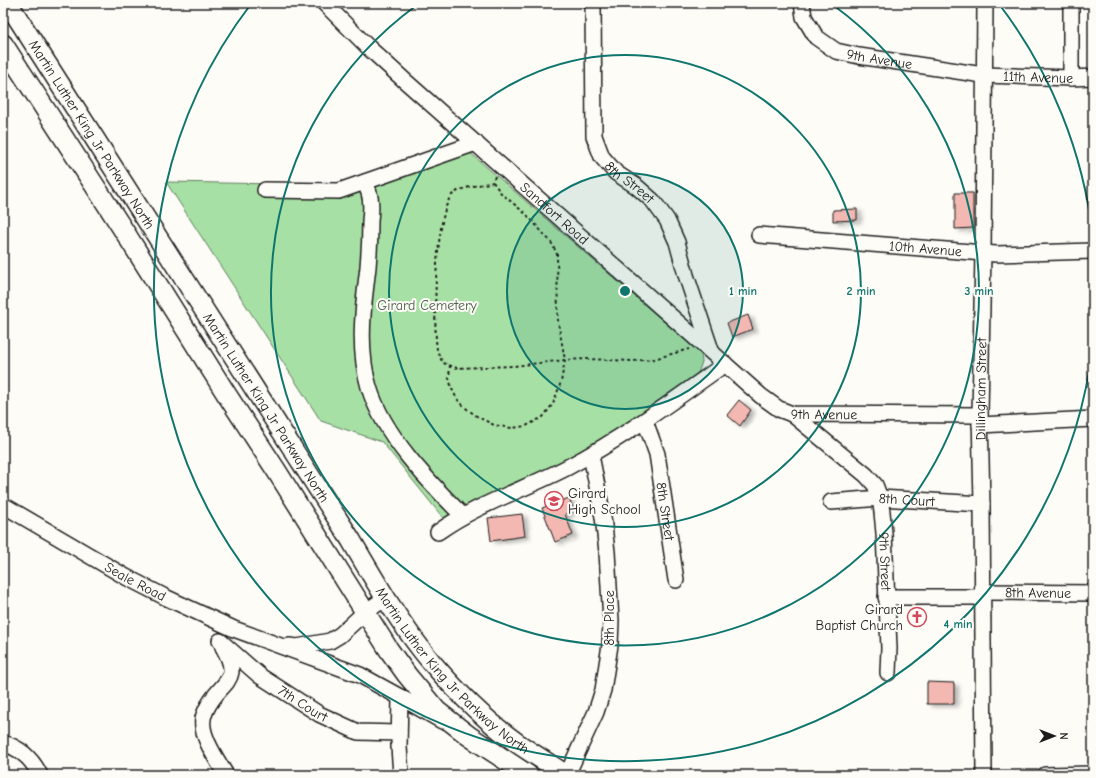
<svg xmlns="http://www.w3.org/2000/svg" width="1096" height="778" font-family="'Comic Neue',sans-serif">
  <style>
    .green { fill: #a7e0a4; stroke: #627e60 }
    .building { fill: #f4b8b2; stroke: #1c1c1c; filter: url(#shadow) }
    .lines { fill: none; stroke-linecap: round; stroke-linejoin: round }
    .minor-casing { stroke: #1c1c1c; stroke-width: 18 }
    .major-casing { stroke: #1c1c1c; stroke-width: 22 }
    .path { stroke: #1c1c1c; stroke-width: 2; stroke-dasharray: 3 3; stroke-linecap: butt }
    .minor { stroke: #fdfcf7; stroke-width: 15 }
    .major { stroke: #fdfcf7; stroke-width: 19 }
    .ring { fill: none; stroke: #0f766e; stroke-width: 2 }
    .labels { text-anchor: middle; dominant-baseline: central; stroke-width: 4; stroke-linejoin: round; paint-order: stroke }
    .street-label { font-size: 14px; fill: #1c1c1c; stroke: #fdfcf7 }
    .park-label { font-size: 14px; fill: #4d614c; stroke: #fdfcf7 }
    .poi-label { font-size: 14px; fill: #1c1c1c; stroke: #fdfcf7; text-anchor: start }
    .centre { fill: #0f766e; stroke: #fdfcf7; stroke-width: 2 }
    .ring-label { font-size: 12px; text-anchor: middle; font-weight: bold; fill: #0f766e; stroke: #fdfcf7; stroke-width: 4; stroke-linejoin: round; paint-order: stroke }
  </style>
  <defs>
    <filter id="shadow"><feDropShadow dx="4.5" dy="2.5" stdDeviation="2" flood-color="#0004"/></filter>
  </defs>
  <rect width="100%" height="100%" fill="#fdfcf7"/>
  <filter id="ink" filterUnits="userSpaceOnUse"><feTurbulence type="fractalNoise" baseFrequency=".025" numOctaves="2"/><feDisplacementMap in="SourceGraphic" scale="8" xChannelSelector="R" yChannelSelector="G"/><feConvolveMatrix kernelMatrix="1 2 1 2 8 2 1 2 1" color-interpolation-filters="sRGB"/></filter>
  <g filter="url(#ink)">
    <polygon class="green" points="459,143 701,354 702,362 697,376 639,419 565,461 444,519 382,442 321,421 166,182 336,185"/>
    <g class="building">
      <polygon points="955,193 973,193 973,228 955,229"/>
      <polygon points="857,209 857,220 833,221 833,210"/>
      <polygon points="748,315 753,329 732,337 727,323"/>
      <polygon points="739,400 751,410 740,426 727,415"/>
      <polygon points="569,498 574,511 565,514 573,535 555,542 542,508"/>
      <polygon points="522,514 525,536 491,541 488,518"/>
      <polygon points="927,682 954,683 954,704 927,704"/>
    </g>
    <g class="lines">
      <g class="minor-casing">
        <g id="minor">
          <path id="s1" d="M324 3 369 48 404 80 761 396 779 409 792 414 980 415"/>
          <path id="s2" d="M593 3 594 136 602 157 616 173 636 186 653 201 667 220 677 242 686 275 711 350"/>
          <path id="s3" d="M802 3 804 17 816 37 836 51 859 56 983 75 1071 78 1093 77"/>
          <polyline points="1071,3 1071,78"/>
          <path d="M365 182C366 186 368 189 369 193 372 202 371 212 370 221 370 242 369 263 366 284 362 317 359 354 369 387 383 435 428 481 463 516"/>
          <polyline points="265,190 339,191 476,143"/>
          <path id="s4" d="M759 235 996 254 1093 251"/>
          <path id="s5" d="M792 414 866 475 875 485 880 498 882 512 884 533 889 648 888 673"/>
          <path id="s6" d="M645 421 657 454 676 580"/>
          <polyline points="980,425 1093,419"/>
          <path id="s7" d="M831 502 880 498 982 504"/>
          <path id="s8" d="M3 505 126 577 167 598 234 629 360 675 400 697 442 721"/>
          <path d="M438 532C479 503 524 490 568 467 624 437 674 400 725 364"/>
          <path id="s9" d="M982 592 1093 593"/>
          <polyline points="886,597 982,597"/>
          <path id="s10" d="M220 641 260 676 319 714 358 732 399 733"/>
          <polyline points="289,646 297,647 330,641 340,635 365,612 386,598"/>
          <path d="M223 647C244 683 219 681 206 710 205 713 203 716 203 719 200 736 218 761 226 775"/>
          <polyline points="400,697 399,747 401,775"/>
          <path d="M3 743C21 748 32 759 40 775"/>
          <polyline points="567,775 596,712 603,690 610,645 611,621 607,552 603,517 591,455"/>
          <path id="s11" d="M984 775 982 504 980 415 983 252 985 3"/>
          <polyline points="1045,775 1093,774"/>
        </g>
      </g>
      <g class="major-casing">
        <g id="major">
          <path id="s12" d="M8 3 351 540C376 583 401 626 433 664 458 693 486 721 517 743 533 754 550 764 566 775"/>
          <polyline points="3,44 126,234 227,395 276,470 389,650 407,675 437,711 469,736 528,775"/>
        </g>
      </g>
      <g class="path">
        <path d="M495 176 493 182C481 185 460 187 452 195 435 213 433 323 437 349 438 354 441 359 443 363L457 368 514 366 565 360 587 359 633 361 654 359 689 349"/>
        <polyline points="450,365 449,378 452,389 457,399 467,409 478,417 494,425 512,428 526,426 543,417 553,404 561,382 565,360 558,322 557,254 551,242 527,215 501,193 493,182"/>
      </g>
      <use href="#minor" class="minor"/>
      <use href="#major" class="major"/>
    </g>
  </g>
  <circle cx="625" cy="291" r="118" fill="#0f766e" fill-opacity=".12"/>
  <g class="ring">
    <circle cx="625" cy="291" r="118"/>
    <circle cx="625" cy="291" r="236"/>
    <path d="M833 5A354 354 0 1 1 417 5"/>
    <path d="M1093 344A471 471 0 1 1 251 4M999 4A471 471 0 0 1 1093 238"/>
  </g>
  <defs>
    <g id="school-ring" transform="scale(1)"><circle r="9.5" fill="#fdfcf7" stroke="#d1495b" stroke-width="1.5"/><path d="M0-5L7-2L0 1L-7-2ZM-4 1L0 2.5L4 1V4Q0 6-4 4Z" fill="#d1495b"/></g>
    <g id="church-ring" transform="scale(1)"><circle r="9.5" fill="#fdfcf7" stroke="#d1495b" stroke-width="1.5"/><path d="M-1.2-6h2.4v3.5h3.3v2.4h-3.3V6h-2.4V-.1h-3.3v-2.4h3.3Z" fill="#d1495b"/></g>
  </defs>
  <g fill-rule="evenodd">
    <use href="#school-ring" x="554" y="501"/>
    <use href="#church-ring" x="917" y="617"/>
  </g>
  <g class="labels">
    <g class="street-label">
      <text stroke="none"><textPath href="#s3" startOffset="106">9th Avenue</textPath></text>
      <text stroke="none"><textPath href="#s3" startOffset="266">11th Avenue</textPath></text>
      <text stroke="none"><textPath href="#s12" startOffset="156">Martin Luther King Jr Parkway North</textPath></text>
      <text stroke="none"><textPath href="#s2" startOffset="193">8th Street</textPath></text>
      <text stroke="none"><textPath href="#s1" startOffset="312">Sandfort Road</textPath></text>
      <text stroke="none"><textPath href="#s4" startOffset="167">10th Avenue</textPath></text>
      <text stroke="none"><textPath href="#s11" startOffset="386">Dillingham Street</textPath></text>
      <text stroke="none"><textPath href="#s12" startOffset="480">Martin Luther King Jr Parkway North</textPath></text>
      <text stroke="none"><textPath href="#s1" startOffset="656">9th Avenue</textPath></text>
      <text stroke="none"><textPath href="#s7" startOffset="76">8th Court</textPath></text>
      <text stroke="none"><textPath href="#s6" startOffset="93">8th Street</textPath></text>
      <text stroke="none"><textPath href="#s5" startOffset="187">9th Street</textPath></text>
      <text stroke="none"><textPath href="#s8" startOffset="153">Seale Road</textPath></text>
      <text stroke="none"><textPath href="#s9" startOffset="56">8th Avenue</textPath></text>
      <text transform="translate(609 618) rotate(-90)">8th Place</text>
      <text stroke="none"><textPath href="#s12" startOffset="804">Martin Luther King Jr Parkway North</textPath></text>
      <text stroke="none"><textPath href="#s10" startOffset="104">7th Court</textPath></text>
    </g>
    <g class="park-label">
      <text x="427" y="305">Girard Cemetery</text>
    </g>
    <g class="poi-label">
      <text x="568" y="493">Girard<tspan x="568" dy="16">High School</tspan></text>
      <text x="903" y="609" text-anchor="end">Girard<tspan x="903" dy="16">Baptist Church</tspan></text>
    </g>
  </g>
  <circle cx="625" cy="291" r="6" class="centre"/>
  <g class="ring-label">
    <text x="743" y="295">1 min</text>
    <text x="861" y="295">2 min</text>
    <text x="979" y="295">3 min</text>
    <text x="958" y="628">4 min</text>
  </g>
  <rect width="1096" height="778" fill="none" stroke="#fdfcf7" stroke-width="16"/>
  <rect x="8" y="8" width="1080" height="762" fill="none" stroke="#1c1c1c" stroke-width="1.5" filter="url(#ink)"/>
  <g transform="translate(1054 736) rotate(90)" stroke="#fdfcf7" stroke-width="3" paint-order="stroke">
  <path d="M0-3L7 15L0 10L-7 15Z" fill="#1c1c1c"/>
  <text y="-6" font-size="11" font-weight="bold" text-anchor="middle" fill="#1c1c1c">N</text>
  </g>
</svg>
